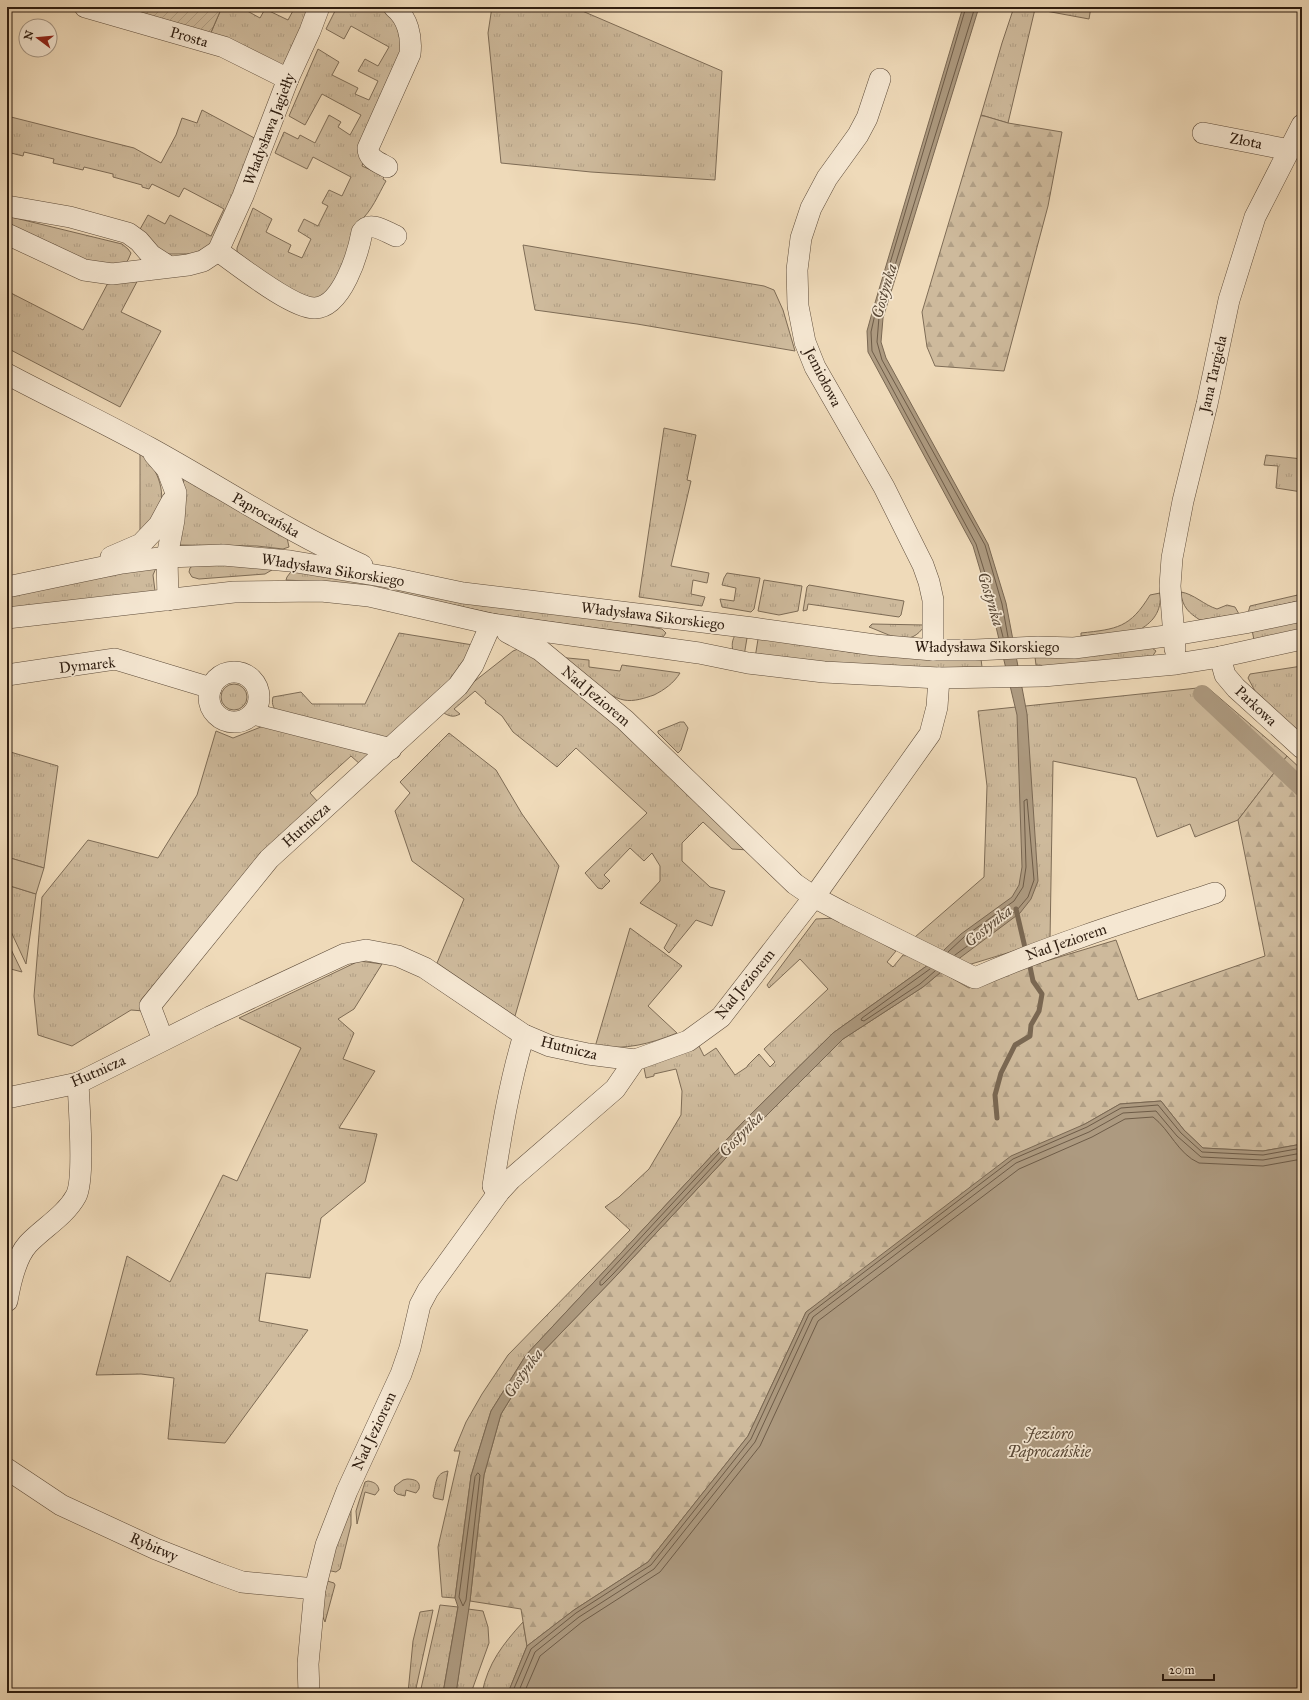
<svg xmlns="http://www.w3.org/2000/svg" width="1309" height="1700" font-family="'IM FELL Great Primer',serif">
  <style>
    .grass { fill: url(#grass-tufts); stroke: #7e6c56 }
    .forest { fill: url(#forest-firs); stroke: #7e6c56 }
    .park { fill: #ceba9c; stroke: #7e6c56 }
    .garden { fill: url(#garden-furrows); stroke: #7e6c56 }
    .water { fill: #ad9a80; stroke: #7a6853 }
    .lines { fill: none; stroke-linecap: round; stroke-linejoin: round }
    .shore { stroke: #6e5c48; stroke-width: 1 }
    .stream { stroke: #7a6853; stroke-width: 5 }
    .canal { stroke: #ad9a80; stroke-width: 18 }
    .minor-casing { stroke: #5e4c3a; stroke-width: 22 }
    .minor { stroke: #f5e7d2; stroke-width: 21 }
    .labels { text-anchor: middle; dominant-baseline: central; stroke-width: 3.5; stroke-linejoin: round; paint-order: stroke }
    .street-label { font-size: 15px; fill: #2e1d10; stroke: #f5e7d2 }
    .water-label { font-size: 16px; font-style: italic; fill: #5a4937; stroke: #f5e7d2 }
  </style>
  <defs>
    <pattern id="grass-tufts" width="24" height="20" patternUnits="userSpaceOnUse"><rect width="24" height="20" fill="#ceba9c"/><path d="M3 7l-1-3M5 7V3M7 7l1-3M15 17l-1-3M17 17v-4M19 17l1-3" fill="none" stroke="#b19f85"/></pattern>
    <pattern id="forest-firs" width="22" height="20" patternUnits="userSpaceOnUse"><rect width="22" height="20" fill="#ceba9c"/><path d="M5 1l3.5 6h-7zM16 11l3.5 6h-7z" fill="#b19f85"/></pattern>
    <pattern id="garden-furrows" width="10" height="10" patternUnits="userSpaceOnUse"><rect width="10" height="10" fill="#ceba9c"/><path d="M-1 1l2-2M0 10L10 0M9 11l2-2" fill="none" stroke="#b19f85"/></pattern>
  </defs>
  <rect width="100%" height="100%" fill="#efdab9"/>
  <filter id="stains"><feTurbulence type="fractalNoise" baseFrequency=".005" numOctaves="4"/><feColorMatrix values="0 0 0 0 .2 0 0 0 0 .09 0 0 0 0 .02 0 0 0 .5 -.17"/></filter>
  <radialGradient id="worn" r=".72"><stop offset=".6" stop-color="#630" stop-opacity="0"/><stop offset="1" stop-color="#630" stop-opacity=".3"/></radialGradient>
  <g class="grass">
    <polygon points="222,7 240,7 260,18 265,9 288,20 295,7 309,7 285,70 209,37"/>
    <path d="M337 7H389L406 34 362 166 384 176 383 179 386 181C378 195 372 211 359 222L339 281 318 300 294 295 237 252V248L253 208 272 219 266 232 291 245 288 252 302 258 311 239 298 231 304 219 318 226 328 206 322 203 329 190 342 196 351 177 313 157 307 169 275 153 284 132 298 139 300 135 315 143 329 115 341 122 338 127 350 135 361 115 322 94 305 125 289 116 318 49 339 62 332 75 358 88 355 94 369 100 378 81 358 71 365 59 378 66 389 47 351 26 344 39 326 29Z"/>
    <polygon points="492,7 573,7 722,71 715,180 591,172 501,163 488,33"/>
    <polygon points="1014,7 1091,7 1089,19 1035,9 1008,123 981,115 1002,43"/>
    <polygon points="202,110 260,141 211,245 193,254 169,254 158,251 139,231 148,215 165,224 170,215 211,236 224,209 184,188 179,197 152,184 149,189 142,187 142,185 113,177 113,174 84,167 83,170 53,163 54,159 24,152 23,156 7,152 7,116 134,148 161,163 176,135 182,118 197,123"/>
    <polygon points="7,216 122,244 128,249 131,253 128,260 123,265 98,267 7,226"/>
    <polygon points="523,245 764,286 774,290 783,310 795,351 637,324 535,310"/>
    <polygon points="140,276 121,312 161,331 120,407 7,348 7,291 83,330 109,281"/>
    <polygon points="664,428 696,435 687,480 691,481 671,566 709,573 707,583 693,580 691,594 705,597 702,606 639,597"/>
    <path d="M140 454C156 464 167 492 159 510 155 518 146 527 140 535Z"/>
    <polygon points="1266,455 1302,459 1302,492 1276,488 1278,466 1264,465"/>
    <polygon points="184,477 286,533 289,547 283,549 257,546 178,545"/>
    <polygon points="195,564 277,567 265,574 199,579 192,577 189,572 190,568"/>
    <polygon points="156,568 153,575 155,591 7,610 7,597 99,576"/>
    <polygon points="293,569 662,629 666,633 663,637 500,615 399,593 326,582 286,580 287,577"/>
    <polygon points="727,573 760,578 754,609 751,612 722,607 720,599 734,601 736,588 722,585 724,578"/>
    <polygon points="764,580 802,586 798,611 779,615 758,611"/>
    <polygon points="809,585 904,601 901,615 899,617 808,604 807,610 803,611 807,587"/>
    <path d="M1181 592C1194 594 1204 605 1217 609L1227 605 1235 607 1239 614 1200 620C1189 613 1182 607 1181 592Z"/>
    <path d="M1160 593C1162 611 1153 623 1137 631L1081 636V633C1117 629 1130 628 1150 595Z"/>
    <polygon points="1302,594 1302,600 1248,613 1250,606"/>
    <polygon points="1302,619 1302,629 1254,640 1252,630"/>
    <path d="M872 624 925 625C910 649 891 635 869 627Z"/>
    <path d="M737 632H748L744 656 733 651C731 643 733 638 737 632Z"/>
    <path d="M399 633 473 645 458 675 393 739 280 715C274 709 271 705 273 697L301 692 312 704H365Z"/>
    <polygon points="759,633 811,643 843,651 856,653 929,658 981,659 982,667 930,668 755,658"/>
    <polygon points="1152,648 1156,651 1152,657 1052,666 1036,665 1035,657"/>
    <path d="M518 649 526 650 631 738 749 850 732 849 703 822 682 843V861L710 887 725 891 712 926 696 920 669 953 664 948 677 925 640 903 660 881V866L652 853 644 861 630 848 604 875 610 881 602 889 598 888 585 873 647 813 576 748 557 767 513 732 502 716 485 703 486 701 475 691 454 709 460 714C453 718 449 716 442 712L471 684 513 651Z"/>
    <path d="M557 657 589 660V667L620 671 622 665 680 673C674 683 664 690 654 695 645 698 634 702 624 700 606 697 573 668 557 657Z"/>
    <polygon points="1302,666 1302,735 1255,691 1248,678 1250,674"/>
    <circle cx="234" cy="697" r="13"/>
    <polygon points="1207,687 1287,756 1238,820 1195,837 1190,824 1157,837 1136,778 1053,761 1050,940 968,965 915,937 984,877 987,786 978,711"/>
    <polygon points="680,722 684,722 688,728 681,750 678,753 658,733 658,731"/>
    <polygon points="271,723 370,750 367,758 361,765 351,756 310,793 318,802 275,842 141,1000 144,1011 131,1010 72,1046 38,1035 34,996 42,897 88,840 158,858 197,795 216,731 233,738"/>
    <polygon points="449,733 496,770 522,814 559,866 515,1016 437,963 464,899 412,861 395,811 410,793 400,782"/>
    <polygon points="7,751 58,766 44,868 7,857"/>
    <polygon points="7,885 36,894 26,964 7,923"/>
    <polygon points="835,918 896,951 887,962 893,967 903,955 909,955 928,965 833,1033 744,1121 526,1355 491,1411 471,1476 455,1598 442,1597 438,1547 460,1451 454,1451 466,1422 482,1394 508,1355 630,1230 605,1207 619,1197 649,1169 681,1115 682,1091 676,1069 654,1074 654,1076 646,1078 643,1063 698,1044 704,1056 716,1048 735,1075 747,1067 748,1065 759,1054 770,1067 775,1062 764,1049 828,989 800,959 769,988 767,985 816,919"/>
    <path d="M630 928 682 966 648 1006 677 1033C647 1045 628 1049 595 1047Z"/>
    <polygon points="7,941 22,972 7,968"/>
    <polygon points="359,961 382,964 354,1009 338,1019 354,1033 343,1059 375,1071 339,1128 377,1134 365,1182 321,1218 310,1278 266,1273 259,1321 308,1330 225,1443 168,1439 174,1378 141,1374 96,1375 127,1256 170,1282 223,1175 237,1181 301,1048 239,1018"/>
    <path d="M448 1471 443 1500 434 1498 433 1496C436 1484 435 1473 448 1471Z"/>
    <path d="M407 1479C414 1479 421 1481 419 1489L416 1493 406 1490 405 1496 397 1494 394 1491 395 1486 403 1480Z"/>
    <path d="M368 1481C374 1482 378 1484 379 1490L375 1495 365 1492 357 1524 356 1511 365 1482Z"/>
    <polygon points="359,1485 351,1510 351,1525 340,1569 336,1572 326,1570"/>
    <polygon points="324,1580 334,1583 335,1585 325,1622 322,1615"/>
    <polygon points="440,1605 458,1607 443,1693 420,1693"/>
    <polygon points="468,1609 483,1611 488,1627 489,1643 471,1693 456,1693"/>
    <polygon points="433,1610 415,1693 408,1693 413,1641 420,1612"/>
    <path d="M523 1622 527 1646 508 1693H482C488 1663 503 1644 523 1622Z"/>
  </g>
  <g class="forest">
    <polygon points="981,115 1008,123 1062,132 1048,206 1004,371 935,366 927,347 922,312"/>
    <polygon points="1287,756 1302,770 1302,1144 1263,1151 1203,1148 1184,1130 1161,1101 1120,1104 1085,1124 806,1312 748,1436 648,1562 574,1610 527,1646 521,1609 470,1601 484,1475 501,1414 533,1362 616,1276 752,1130 843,1039 923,987 941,972 969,988 996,976 1116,940 1138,1000 1265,956 1238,820"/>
  </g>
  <polygon class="park" points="7,857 44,868 36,894 7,885"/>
  <polygon class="garden" points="107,7 222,7 209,37"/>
  <g class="water">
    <polygon points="963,7 979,7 883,318 881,342 886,358 988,544 1006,603 1027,714 1038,881 1031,899 1020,913 941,972 923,987 843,1039 752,1130 616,1276 533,1362 501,1414 484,1475 470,1601 456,1693 443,1693 458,1607 455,1598 471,1476 491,1411 526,1355 744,1121 833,1033 928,965 961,934 1012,897 1019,885 1022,867 1017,715 992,610 973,546 868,352 867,331 872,313"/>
    <polygon points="1161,1101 1184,1130 1203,1148 1263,1151 1302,1144 1302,1693 508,1693 527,1646 574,1610 648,1562 748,1436 806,1312 1011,1156 1085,1124 1120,1104"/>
  </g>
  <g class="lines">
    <g class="shore">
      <polyline points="966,7 875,314 871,332 872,351 976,544 996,609 1003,637"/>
      <polyline points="975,7 879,317 877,342 882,360 985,545 1002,604 1008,637"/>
      <polyline points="948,952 964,937 1014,901 1023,887 1026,867 1024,801 1027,799 1034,880 1028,897 1017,910 955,955"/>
      <polyline points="930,969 862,1018 861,1020 864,1021 920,984 935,971"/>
      <polygon points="738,1133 741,1133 741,1136 613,1274 602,1285 600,1285 600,1282"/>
      <polygon points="478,1473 480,1475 466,1600 463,1606 459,1597 475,1477"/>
      <polyline points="512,1693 531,1649 576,1613 651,1565 751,1439 809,1314 1013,1159 1087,1127 1121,1108 1158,1105 1181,1133 1202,1152 1263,1155 1302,1148"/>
      <polyline points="518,1693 535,1652 579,1617 654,1569 755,1442 813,1317 1016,1163 1089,1132 1123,1113 1156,1111 1177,1136 1201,1157 1263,1160 1302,1153"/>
      <path d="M524 1693 540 1656 582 1622 660 1572 760 1446 818 1321 1019 1169 1092 1137 1125 1119 1153 1117C1170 1130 1178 1154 1199 1163L1263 1166 1302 1159"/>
    </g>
    <g class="stream">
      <polyline points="1016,909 1026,952"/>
      <polyline points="997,1118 995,1095 1001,1073 1015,1045 1030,1036 1031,1025 1039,1011 1042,994 1033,981 1029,962"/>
    </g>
    <polyline class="canal" points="1202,694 1302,788"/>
    <g class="minor-casing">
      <g id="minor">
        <polyline points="85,7 224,47 288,79"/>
        <polyline points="880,79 867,118 858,135 827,178 811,208 801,238 797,270 798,306 805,342 815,367 884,487 923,565 929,582 933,600 933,650"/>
        <polyline points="1203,133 1290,150"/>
        <path d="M387 167C378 162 368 159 368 148L410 54C412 37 408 18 394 7"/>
        <polyline points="7,206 70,217 128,233 139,241 151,255 168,266"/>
        <polyline points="7,234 84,270 112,274 188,265 203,261 218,251 243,196 288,79 310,31 319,7"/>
        <path d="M218 251C238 265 293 309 315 308 342 307 358 254 362 232 370 220 386 232 396 236"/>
        <path d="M7 374C54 399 103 422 150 448 221 487 288 532 362 565"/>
        <polyline points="154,454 167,469 176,493 174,520 167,557 168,600"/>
        <polyline points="111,557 141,544 159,525 172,501"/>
        <polyline points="7,587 122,563 167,557 223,555 290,561 387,577 463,593 753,628 875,645 933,650 975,650 1038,647 1074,648 1174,635 1245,623 1302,611"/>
        <polyline points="7,618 234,592 321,591 369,596 491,624 699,653 748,663 824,672 939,678 1043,676 1176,664 1220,657 1302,639"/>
        <path d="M507 632 540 650 625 720 795 884 814 897 844 913 975 978C1053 944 1134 919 1215 893"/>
        <polyline points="1175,649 1170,586 1172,558 1183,501 1207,404 1229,300 1255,217 1302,125"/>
        <polyline points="1220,657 1225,675 1236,688 1302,748"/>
        <circle cx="234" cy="697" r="25"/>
        <polyline points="7,675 115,659 211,688"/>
        <polyline points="253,714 391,749"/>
        <polyline points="163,1040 150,1006 269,859 458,686 473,665 491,624"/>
        <polyline points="7,1098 78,1083 210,1017 345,954 366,950 398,956 425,968 524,1035 550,1046 588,1054 635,1060"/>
        <path d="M499 1192 493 1186C501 1135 509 1084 524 1035"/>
        <path d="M7 1301C10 1284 16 1257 28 1244 43 1228 65 1216 76 1196 85 1179 79 1106 78 1083"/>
        <polyline points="7,1469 61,1505 156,1549 217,1573 242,1582 315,1589"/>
        <polyline points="309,1693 308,1664 315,1589 326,1545 347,1491 401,1374 410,1348 420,1305 428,1290 499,1192 511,1179 615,1089 635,1060 688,1041 721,1017 814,897 930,734 937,707 939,678"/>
      </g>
    </g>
    <use href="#minor" class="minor"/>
  </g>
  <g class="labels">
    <g class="street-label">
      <text transform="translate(189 37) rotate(16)">Prosta</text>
      <text transform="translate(269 129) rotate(-69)">Władysława Jagiełły</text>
      <text transform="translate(1246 141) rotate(11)">Złota</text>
      <text transform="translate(1213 374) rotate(-77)">Jana Targiela</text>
      <text transform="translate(823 377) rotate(63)">Jemiołowa</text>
      <text transform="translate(266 515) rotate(30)">Paprocańska</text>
      <text transform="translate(333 570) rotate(9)">Władysława Sikorskiego</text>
      <text transform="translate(653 616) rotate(7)">Władysława Sikorskiego</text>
      <text x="987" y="647">Władysława Sikorskiego</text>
      <text transform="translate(87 665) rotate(-6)">Dymarek</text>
      <text transform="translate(596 696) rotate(40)">Nad Jeziorem</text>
      <text transform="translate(1256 706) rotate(43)">Parkowa</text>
      <text transform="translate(306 825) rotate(-42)">Hutnicza</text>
      <text transform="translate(1066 942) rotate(-19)">Nad Jeziorem</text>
      <text transform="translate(745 984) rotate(-51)">Nad Jeziorem</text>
      <text transform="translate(569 1048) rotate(14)">Hutnicza</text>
      <text transform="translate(98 1071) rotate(-24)">Hutnicza</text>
      <text transform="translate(374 1431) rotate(-65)">Nad Jeziorem</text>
      <text transform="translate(154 1547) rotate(24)">Rybitwy</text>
    </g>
    <g class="water-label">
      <text transform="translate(884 291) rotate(-74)">Gostynka</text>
      <text transform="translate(991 599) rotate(73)">Gostynka</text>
      <text transform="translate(988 926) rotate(-39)">Gostynka</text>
      <text transform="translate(741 1134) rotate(-46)">Gostynka</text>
      <text transform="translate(523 1373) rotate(-55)">Gostynka</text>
      <text x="1049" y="1433">Jezioro<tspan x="1049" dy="18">Paprocańskie</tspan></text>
    </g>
  </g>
  <rect width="1309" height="1700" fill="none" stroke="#efdab9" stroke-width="24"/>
  <rect x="8" y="8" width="1293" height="1684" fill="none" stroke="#2e1d10" stroke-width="2"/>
  <rect x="12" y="12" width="1285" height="1676" fill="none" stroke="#2e1d10"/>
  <g transform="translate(38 38) rotate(286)"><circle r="19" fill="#f5e7d2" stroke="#a59684"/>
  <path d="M0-3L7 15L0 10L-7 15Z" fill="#8f2418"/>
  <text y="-6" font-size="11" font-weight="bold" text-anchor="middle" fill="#2e1d10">N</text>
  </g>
  <path d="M1163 1674v6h51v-6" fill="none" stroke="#2e1d10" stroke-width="2"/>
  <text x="1169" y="1674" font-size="12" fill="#2e1d10" stroke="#f5e7d2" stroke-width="3" paint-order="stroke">20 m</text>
  <rect width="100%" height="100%" filter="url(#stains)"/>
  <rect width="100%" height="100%" fill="url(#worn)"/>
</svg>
